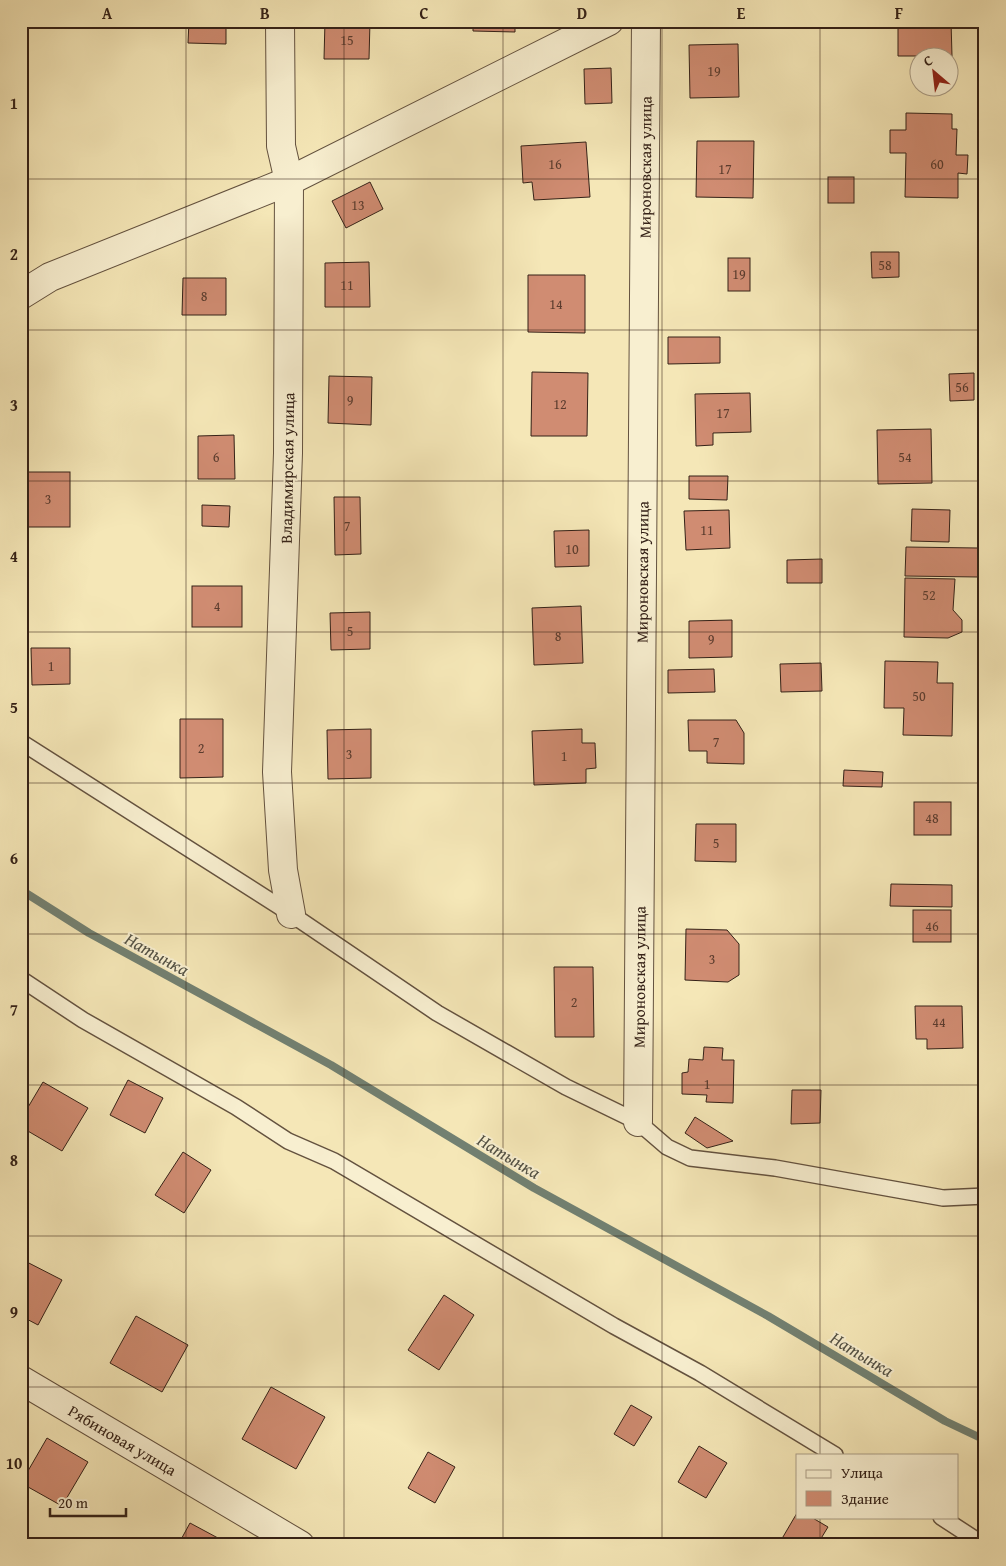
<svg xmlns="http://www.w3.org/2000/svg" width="1006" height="1566" font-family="'Gentium Book Plus',serif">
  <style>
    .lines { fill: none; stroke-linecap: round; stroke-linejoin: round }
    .stream { stroke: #728071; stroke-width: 8 }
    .building { fill: #d08c72; stroke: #342117 }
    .lane-casing { stroke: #64523f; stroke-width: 18 }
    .street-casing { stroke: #64523f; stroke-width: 30 }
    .lane { stroke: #f8efd0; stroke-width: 15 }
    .street { stroke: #f8efd0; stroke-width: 28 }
    .grid { fill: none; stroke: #342117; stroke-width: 1; stroke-opacity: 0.55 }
    .labels { text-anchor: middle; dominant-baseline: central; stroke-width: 4; stroke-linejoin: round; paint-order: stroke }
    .number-label { font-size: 14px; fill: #5b3c2e }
    .street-label { font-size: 16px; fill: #342117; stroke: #f8efd0 }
    .water-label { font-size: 18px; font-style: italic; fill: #535144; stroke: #f8efd0 }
    .neatline { fill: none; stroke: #342117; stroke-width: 2 }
    .grid-label { font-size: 16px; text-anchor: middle; font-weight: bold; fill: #342117 }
  </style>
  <rect width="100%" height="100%" fill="#f5e7b7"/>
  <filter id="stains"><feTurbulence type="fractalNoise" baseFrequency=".004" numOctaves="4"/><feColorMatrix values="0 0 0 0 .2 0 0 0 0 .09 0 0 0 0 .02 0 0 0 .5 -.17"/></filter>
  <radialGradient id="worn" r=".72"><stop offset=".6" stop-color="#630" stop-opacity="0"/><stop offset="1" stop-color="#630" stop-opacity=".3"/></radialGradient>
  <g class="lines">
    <polyline class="stream" points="21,890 89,933 331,1065 534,1188 768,1316 945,1421 985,1440"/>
  </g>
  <g class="building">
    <polygon points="189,21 226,21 226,44 188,43"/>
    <polygon points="325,21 370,21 369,59 324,59"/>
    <polygon points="473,21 515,21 515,32 473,31"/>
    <polygon points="898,21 951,21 952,56 898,56"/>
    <polygon points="738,44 739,97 690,98 689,45"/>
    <polygon points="611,68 612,103 585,104 584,69"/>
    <polygon points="906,113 952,114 952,129 957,129 956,155 968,155 967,174 958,173 958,198 905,197 906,153 890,153 890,130 906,130"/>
    <polygon points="697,141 754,141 753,198 696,197"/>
    <polygon points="586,142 590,197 534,200 532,182 523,183 521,146"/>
    <rect x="828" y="177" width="26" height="26"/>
    <polygon points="370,182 383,209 346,228 332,201"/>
    <polygon points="871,252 899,252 899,277 872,278"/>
    <rect x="728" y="258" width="22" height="33"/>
    <polygon points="369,262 370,307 325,307 325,263"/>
    <polygon points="528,275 585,275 585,333 528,332"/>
    <polygon points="183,278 226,278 226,315 182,315"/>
    <polygon points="668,337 720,337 720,363 668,364"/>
    <polygon points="532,372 588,373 587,436 531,436"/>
    <polygon points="974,373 974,400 950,401 949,374"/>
    <polygon points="329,376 372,377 371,425 328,423"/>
    <polygon points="750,393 751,432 713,433 713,445 696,446 695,394"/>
    <polygon points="931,429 932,483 878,484 877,430"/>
    <polygon points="234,435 235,479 198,479 198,436"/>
    <rect x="26" y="472" width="44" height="55"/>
    <polygon points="689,476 728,476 727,500 689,499"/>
    <polygon points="334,497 360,497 361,554 335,555"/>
    <polygon points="202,505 230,506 229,527 202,526"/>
    <polygon points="912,509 950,510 949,542 911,541"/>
    <polygon points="729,510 730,548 686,550 684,511"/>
    <polygon points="589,530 589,566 555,567 554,531"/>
    <polygon points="906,547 978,548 978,577 905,576"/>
    <polygon points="822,559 822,583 787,583 787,560"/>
    <polygon points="905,578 955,579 953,610 962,620 962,632 948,638 904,637"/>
    <rect x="192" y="586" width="50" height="41"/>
    <polygon points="581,606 583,663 534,665 532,608"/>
    <polygon points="370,612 370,649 331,650 330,613"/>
    <polygon points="732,620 732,657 689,658 689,621"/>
    <polygon points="31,648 70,648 70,684 32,685"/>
    <polygon points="885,661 938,662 937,683 953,683 952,736 903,735 904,708 884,708"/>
    <polygon points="821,663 822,691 781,692 780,664"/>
    <polygon points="714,669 715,692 668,693 668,670"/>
    <polygon points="180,719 223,719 223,777 180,778"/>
    <polygon points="688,720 736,720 744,733 744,764 707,763 707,751 689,751"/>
    <polygon points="371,729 371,778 328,779 327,730"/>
    <polygon points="582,729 582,743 595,743 596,768 586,769 586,783 534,785 532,731"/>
    <polygon points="844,770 883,772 882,787 843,786"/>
    <rect x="914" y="802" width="37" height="33"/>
    <polygon points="696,824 736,824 736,862 695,861"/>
    <polygon points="891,884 952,885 952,907 890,906"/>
    <rect x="913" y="910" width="38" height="32"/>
    <polygon points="686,929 727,930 739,944 739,975 728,982 685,980"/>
    <polygon points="554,967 593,967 594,1037 555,1037"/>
    <polygon points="915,1006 962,1006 963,1048 927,1049 927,1039 916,1039"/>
    <polygon points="704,1047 723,1048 722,1060 734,1060 733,1103 706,1102 707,1095 682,1094 682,1073 688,1072 689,1059 703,1060"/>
    <polygon points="128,1080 163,1098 145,1133 110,1115"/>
    <polygon points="43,1082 88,1108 62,1151 21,1127 21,1119"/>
    <polygon points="792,1090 821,1090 820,1123 791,1124"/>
    <polygon points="695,1117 733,1141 707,1148 685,1133"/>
    <polygon points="183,1152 211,1170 184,1213 155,1195"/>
    <polygon points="21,1259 62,1280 38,1325 21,1316"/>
    <polygon points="444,1295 474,1315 439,1370 408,1350"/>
    <polygon points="136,1316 188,1345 162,1392 110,1363"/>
    <polygon points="271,1387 325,1417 296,1469 242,1439"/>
    <polygon points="631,1405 652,1417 634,1446 614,1434"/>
    <polygon points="47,1438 88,1462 62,1506 21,1483"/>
    <polygon points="699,1446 727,1463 706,1498 678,1482"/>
    <polygon points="428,1452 455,1467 435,1503 408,1488"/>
    <polygon points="797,1513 797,1517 811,1517 828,1527 817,1545 784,1545 780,1542"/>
    <polygon points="190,1523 231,1545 178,1545"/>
  </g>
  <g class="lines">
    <g class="lane-casing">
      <g id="lane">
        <polyline points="21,742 291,914 437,1013 566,1087 638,1122 667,1147 690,1158 775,1168 943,1198 985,1196"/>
        <polyline points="21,979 83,1020 236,1107 288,1141 334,1161 614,1326 700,1373 835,1455"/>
        <polyline points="941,1517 984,1545"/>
      </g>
    </g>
    <g class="street-casing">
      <g id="street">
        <polyline points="280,21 281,146 289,181 288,453 277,772 283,870 291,914"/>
        <polyline points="21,295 50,277 289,181 609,21"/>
        <path id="s1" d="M638 1122 646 21"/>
        <path id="s2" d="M21 1380 300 1545"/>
      </g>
    </g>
    <use href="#lane" class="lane"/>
    <use href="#street" class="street"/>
  </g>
  <path class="grid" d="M186 21V1545M344 21V1545M503 21V1545M662 21V1545M820 21V1455M21 179H985M21 330H985M21 481H985M21 632H985M21 783H985M21 934H985M21 1085H985M21 1236H985M21 1387H985M820 1517V1545"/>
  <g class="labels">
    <g class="number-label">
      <text x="347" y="40">15</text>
      <text x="714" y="71">19</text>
      <text x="555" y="164">16</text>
      <text x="937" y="164">60</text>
      <text x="725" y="169">17</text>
      <text x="358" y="205">13</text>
      <text x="885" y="265">58</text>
      <text x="739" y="274">19</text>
      <text x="347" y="285">11</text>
      <text x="204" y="296">8</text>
      <text x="556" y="304">14</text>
      <text x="962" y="387">56</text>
      <text x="350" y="400">9</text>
      <text x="560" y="404">12</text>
      <text x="723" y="413">17</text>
      <text x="216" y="457">6</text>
      <text x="905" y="457">54</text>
      <text x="48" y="499">3</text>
      <text x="347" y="526">7</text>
      <text x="707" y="530">11</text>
      <text x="572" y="549">10</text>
      <text x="929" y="595">52</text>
      <text x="217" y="606">4</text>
      <text x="350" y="631">5</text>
      <text x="558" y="636">8</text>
      <text x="711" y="639">9</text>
      <text x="51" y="666">1</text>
      <text x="919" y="696">50</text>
      <text x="716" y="742">7</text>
      <text x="201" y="748">2</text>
      <text x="349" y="754">3</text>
      <text x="564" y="756">1</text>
      <text x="932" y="818">48</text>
      <text x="716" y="843">5</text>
      <text x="932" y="926">46</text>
      <text x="712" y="959">3</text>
      <text x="574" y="1002">2</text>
      <text x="939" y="1022">44</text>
      <text x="707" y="1084">1</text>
    </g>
    <g class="street-label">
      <text stroke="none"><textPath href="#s1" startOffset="955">Мироновская улица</textPath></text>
      <text transform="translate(287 468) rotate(-89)">Владимирская улица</text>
      <text stroke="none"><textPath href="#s1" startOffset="550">Мироновская улица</textPath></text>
      <text stroke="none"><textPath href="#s1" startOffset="145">Мироновская улица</textPath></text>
      <text stroke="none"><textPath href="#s2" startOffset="118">Рябиновая улица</textPath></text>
    </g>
    <g class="water-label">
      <text transform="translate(157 954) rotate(29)">Натынка</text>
      <text transform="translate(509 1156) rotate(31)">Натынка</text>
      <text transform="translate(862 1354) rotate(31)">Натынка</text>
    </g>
  </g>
  <rect width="1006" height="1566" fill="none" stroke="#f5e7b7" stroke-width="55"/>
  <rect x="796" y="1454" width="162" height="65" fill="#f8efd0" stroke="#aa9d86"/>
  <rect x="806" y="1470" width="25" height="8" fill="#f8efd0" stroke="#aa9d86"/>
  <text x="841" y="1478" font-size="15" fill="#342117">Улица</text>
  <rect x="806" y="1491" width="25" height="15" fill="#d08c72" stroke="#aa9d86"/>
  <text x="841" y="1504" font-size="15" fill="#342117">Здание</text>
  <g transform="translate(934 72) rotate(332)"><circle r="24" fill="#f8efd0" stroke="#aa9d86"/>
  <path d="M0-4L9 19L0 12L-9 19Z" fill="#8f2418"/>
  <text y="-8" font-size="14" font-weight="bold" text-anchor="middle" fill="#342117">С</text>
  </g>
  <path d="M50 1508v8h76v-8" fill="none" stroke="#342117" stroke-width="2.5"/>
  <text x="58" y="1508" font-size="15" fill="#342117" stroke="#f8efd0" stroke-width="4" paint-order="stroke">20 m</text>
  <rect x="28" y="28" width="950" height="1510" class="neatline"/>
  <g class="grid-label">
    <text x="107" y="19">A</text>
    <text x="265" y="19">B</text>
    <text x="424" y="19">C</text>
    <text x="582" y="19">D</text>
    <text x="741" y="19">E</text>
    <text x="899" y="19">F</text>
    <text x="14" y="109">1</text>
    <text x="14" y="260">2</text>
    <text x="14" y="411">3</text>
    <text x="14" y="562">4</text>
    <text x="14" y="713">5</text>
    <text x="14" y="864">6</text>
    <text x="14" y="1015">7</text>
    <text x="14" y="1166">8</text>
    <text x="14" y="1318">9</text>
    <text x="14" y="1469">10</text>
  </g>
  <rect width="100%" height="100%" filter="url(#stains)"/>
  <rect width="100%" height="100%" fill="url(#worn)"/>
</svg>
